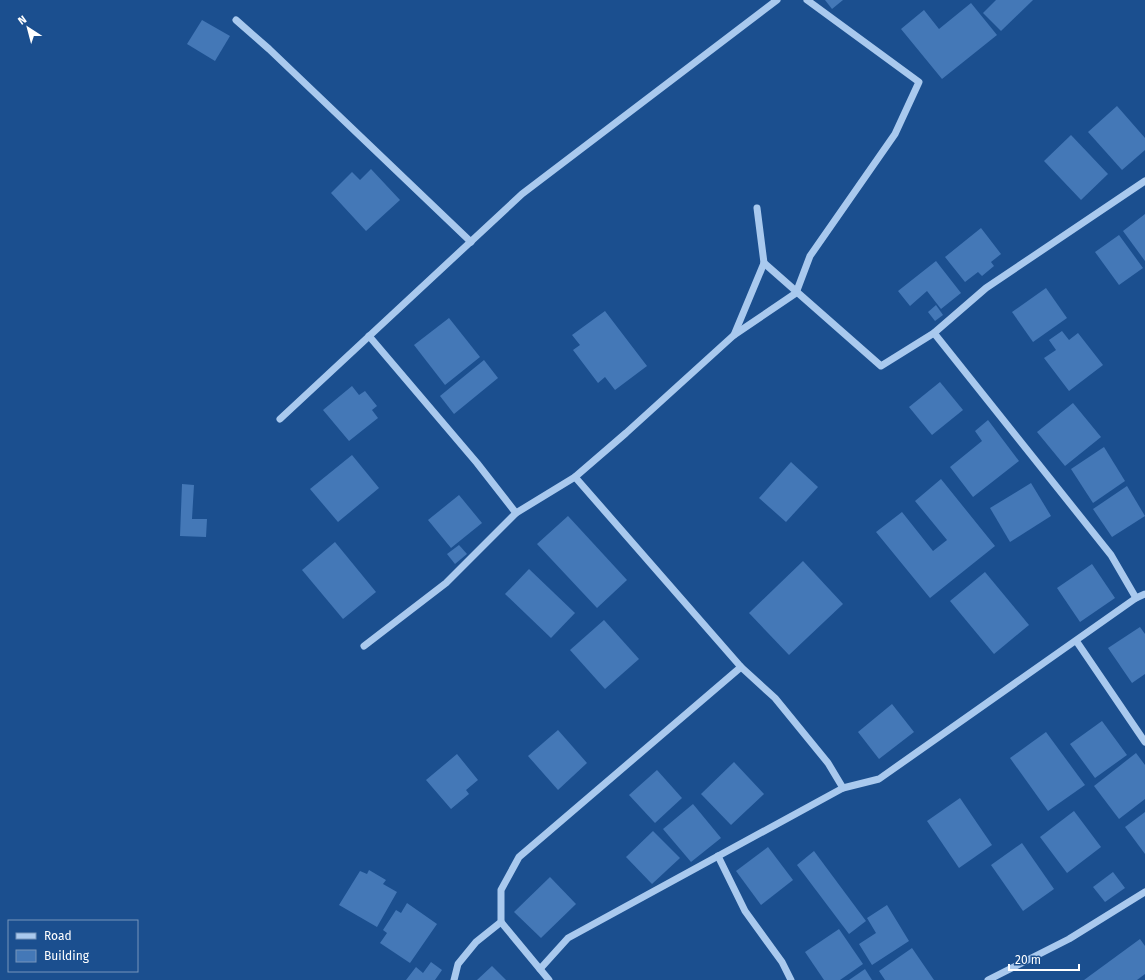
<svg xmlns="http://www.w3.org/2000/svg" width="1145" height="980" font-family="'Fira Sans',sans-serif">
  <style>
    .building { fill: #4478b7 }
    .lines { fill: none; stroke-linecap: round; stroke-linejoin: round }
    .minor { stroke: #a9c9ee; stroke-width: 7 }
  </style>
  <rect width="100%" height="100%" fill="#1b4f8f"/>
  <g class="building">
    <polygon points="825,0 843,0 832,9"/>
    <polygon points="996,0 1033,0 1001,31 983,13"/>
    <polygon points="971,3 997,35 942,79 901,29 924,10 939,29"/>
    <polygon points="202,20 230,36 215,61 187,44"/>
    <polygon points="1117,106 1145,138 1145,150 1122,170 1088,132"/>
    <polygon points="1071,135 1108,174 1081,200 1044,161"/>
    <polygon points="371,169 400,200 366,231 331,193 352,172 360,180"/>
    <polygon points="1145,214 1145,261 1123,231"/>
    <polygon points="981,228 1001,254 991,262 994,266 982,276 978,272 965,282 945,257"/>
    <polygon points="1119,235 1143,268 1119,285 1095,252"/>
    <polygon points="936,261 961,293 941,309 927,291 910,306 898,291"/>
    <polygon points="1046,288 1067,318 1033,342 1012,312"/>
    <polygon points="936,305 943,315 935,321 928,312"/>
    <polygon points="605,311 647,366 615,390 605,377 598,383 573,350 580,345 572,335"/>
    <polygon points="449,318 480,357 445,385 414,345"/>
    <polygon points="1062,331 1069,340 1078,333 1103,365 1069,391 1044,358 1056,350 1049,340"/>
    <polygon points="484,360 498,378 454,414 440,396"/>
    <polygon points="940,382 963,410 932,435 909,407"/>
    <polygon points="352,386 359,395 365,391 377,406 372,410 378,418 349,441 323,410"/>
    <polygon points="1073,403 1101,437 1065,466 1037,432"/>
    <polygon points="988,420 1019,461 973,497 950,467 982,441 975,431"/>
    <polygon points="1104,447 1125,481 1093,503 1071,469"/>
    <polygon points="352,455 379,488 338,522 310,489"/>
    <polygon points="791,462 818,487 786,522 759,498"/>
    <polygon points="941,479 995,546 930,598 876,532 902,512 933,551 947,540 915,501"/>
    <polygon points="1031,483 1051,516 1010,542 990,508"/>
    <polygon points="182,484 194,485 192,519 207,519 206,537 180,536"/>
    <polygon points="1127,486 1145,516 1112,537 1093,509"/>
    <polygon points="459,495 482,523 451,548 428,520"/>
    <polygon points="568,516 627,580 597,608 537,544"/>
    <polygon points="335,542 376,592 343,619 302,570"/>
    <polygon points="459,545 467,554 455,564 447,554"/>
    <polygon points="803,561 843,604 789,655 749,613"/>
    <polygon points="1092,564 1115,598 1080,622 1057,588"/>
    <polygon points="529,569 575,613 551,638 505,594"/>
    <polygon points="985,572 1029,625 994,654 950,601"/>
    <polygon points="604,620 639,659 605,689 570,650"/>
    <polygon points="1140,627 1145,634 1145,674 1132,683 1108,648"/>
    <polygon points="892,704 914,732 879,759 858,732"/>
    <polygon points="1102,721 1127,755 1095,778 1070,744"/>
    <polygon points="558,730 587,763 558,790 528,756"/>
    <polygon points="1046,732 1085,785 1048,811 1010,758"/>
    <polygon points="1136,753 1145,765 1145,799 1119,819 1094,786"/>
    <polygon points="457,754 478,780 466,790 469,794 451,809 426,780"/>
    <polygon points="734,762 764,794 731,825 701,794"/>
    <polygon points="657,770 682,798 655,823 629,795"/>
    <polygon points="960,798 992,845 959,868 927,821"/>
    <polygon points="693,804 721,838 691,862 663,829"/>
    <polygon points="1074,811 1101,847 1067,873 1040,837"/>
    <polygon points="1145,812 1145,854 1125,827"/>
    <polygon points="653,831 680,858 652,884 626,857"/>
    <polygon points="1022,843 1054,889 1023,911 991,865"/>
    <polygon points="768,847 793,880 761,905 736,871"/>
    <polygon points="814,851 866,921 849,934 797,865"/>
    <polygon points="369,870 386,880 383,884 397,892 377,927 339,905 360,871 367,874"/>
    <polygon points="1113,872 1125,888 1105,902 1093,887"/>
    <polygon points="550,877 576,904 541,938 514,912"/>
    <polygon points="407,903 437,924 410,963 380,943 387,933 383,930 396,910 401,913"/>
    <polygon points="887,905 909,941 872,965 859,944 876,933 867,918"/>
    <polygon points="839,929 863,964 840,980 824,980 805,952"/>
    <polygon points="1140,939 1145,946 1145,974 1137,980 1084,980"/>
    <polygon points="912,948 934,980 885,980 879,971"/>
    <polygon points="431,962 442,970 435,980 406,980 416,967 423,973"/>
    <polygon points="492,966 506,980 477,980"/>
    <polygon points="865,969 872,980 849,980"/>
  </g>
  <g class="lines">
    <g class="minor">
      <polyline points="236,20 269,49 471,242"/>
      <polyline points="764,263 881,366 934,333 986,288 1145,181"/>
      <polyline points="934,333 1111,555 1136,598"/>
      <polyline points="734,335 764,263 757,208"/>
      <polyline points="369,336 477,463 516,513"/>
      <polyline points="280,419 522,194 777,0"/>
      <polyline points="575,477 741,667 775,698 828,763 843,788"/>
      <polyline points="1077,642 1145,742"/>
      <polyline points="364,646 446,583 516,513 575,477 626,433 734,335 796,293 810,256 895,134 919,82 807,0"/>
      <polyline points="718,856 745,911 782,962 791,980"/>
      <polyline points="501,922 549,980"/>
      <polyline points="540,969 568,938 843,788 879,779 1136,598 1145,594"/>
      <polyline points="454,980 458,964 476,942 501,922 501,890 519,857 741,667"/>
      <polyline points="988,980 1069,939 1145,892"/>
    </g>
  </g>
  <rect x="8" y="920" width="130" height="52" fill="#1b4f8f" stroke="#7695bc"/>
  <rect x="16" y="933" width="20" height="6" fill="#a9c9ee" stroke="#7695bc"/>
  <text x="44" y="940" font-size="12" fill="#ffffff">Road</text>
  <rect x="16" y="950" width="20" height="12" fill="#4478b7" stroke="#7695bc"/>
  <text x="44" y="960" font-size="12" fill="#ffffff">Building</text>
  <g transform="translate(28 28) rotate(324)" stroke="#1b4f8f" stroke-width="3" paint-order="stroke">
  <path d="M0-3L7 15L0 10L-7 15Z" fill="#ffffff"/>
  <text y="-6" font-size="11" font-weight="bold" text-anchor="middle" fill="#ffffff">N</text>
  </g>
  <path d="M1009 964v6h70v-6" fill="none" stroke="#ffffff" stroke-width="2"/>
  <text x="1015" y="964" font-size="12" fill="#ffffff" stroke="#1b4f8f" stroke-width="3" paint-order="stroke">20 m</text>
</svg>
